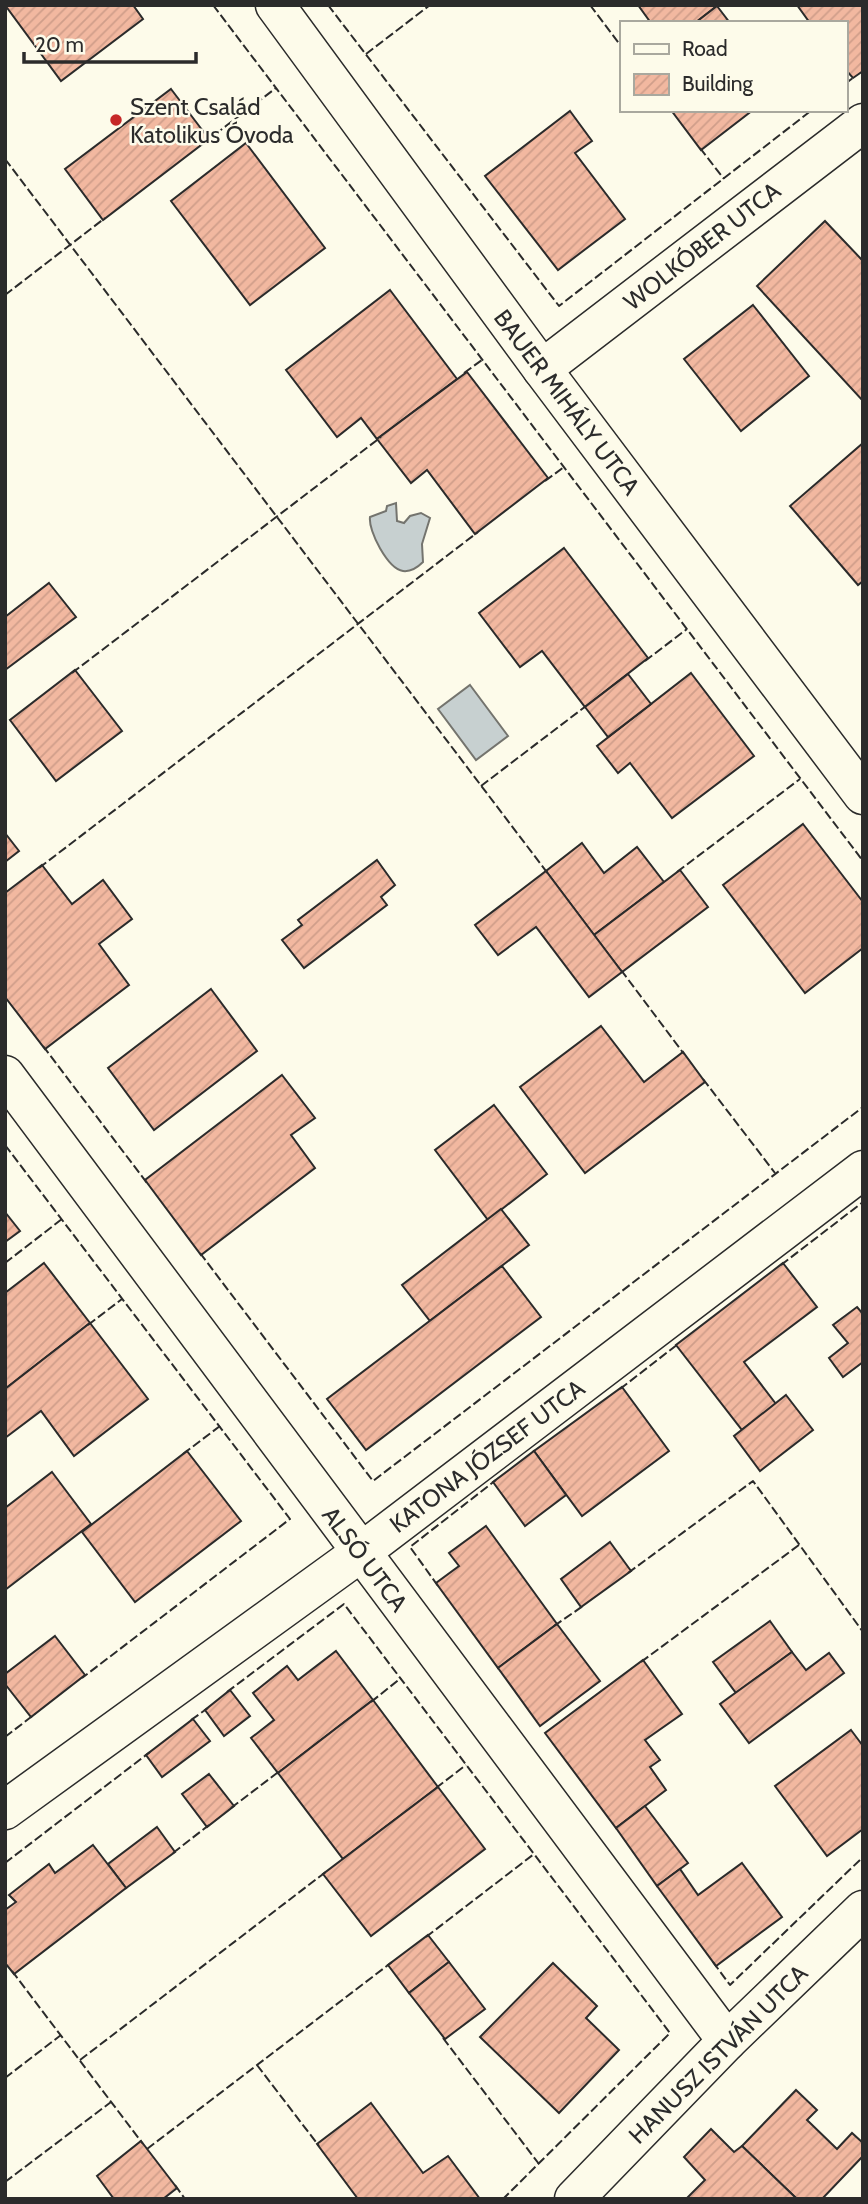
<svg xmlns="http://www.w3.org/2000/svg" width="868" height="2204" font-family="Cabin,sans-serif">
  <style>
    .water { fill: #c7d0d0; stroke: #74746e; stroke-width: 2 }
    .building { fill: url(#building-hatch); stroke: #2b2b2b; stroke-width: 2 }
    .lines { fill: none; stroke-linecap: round; stroke-linejoin: round }
    .minor-casing { stroke: #2b2b2b; stroke-width: 41 }
    .minor { stroke: #fdfbea; stroke-width: 38 }
    .fence { stroke: #2b2b2b; stroke-width: 2; stroke-dasharray: 9 3.5; stroke-linecap: butt }
    .poi-dot { fill: #c62828; stroke: #fdfbea; stroke-width: 2.5 }
    .labels { text-anchor: middle; dominant-baseline: central; stroke-width: 5; stroke-linejoin: round; paint-order: stroke }
    .poi-label { font-size: 24px; fill: #2b2b2b; stroke: #fdfbea; text-anchor: start }
    .street-label { font-size: 24px; fill: #2b2b2b; stroke: #fdfbea }
  </style>
  <defs>
    <pattern id="building-hatch" width="6" height="6" patternUnits="userSpaceOnUse" patternTransform="scale(1.75)"><rect width="6" height="6" fill="#f2b8a0"/><path d="M-1 1l2-2M0 6l6-6M5 7l2-2" fill="none" stroke="#d09e8a"/></pattern>
  </defs>
  <rect width="100%" height="100%" fill="#fdfbea"/>
  <g class="water">
    <path d="M396 503 397 521 404 523 410 516 421 513 430 518 422 544 423 562C418 567 411 572 403 571 388 569 368 531 370 517L386 511 387 506Z"/>
    <polygon points="470,685 508,736 476,760 438,709"/>
  </g>
  <g class="building">
    <polygon points="5,5 133,5 143,19 61,81"/>
    <polygon points="638,5 718,5 695,23 651,23"/>
    <polygon points="797,5 863,5 863,71 853,78 845,69 845,23 810,23"/>
    <polygon points="717,6 730,23 695,23"/>
    <polygon points="171,89 209,139 103,220 65,169"/>
    <polygon points="671,110 753,110 701,150"/>
    <polygon points="570,111 592,141 575,153 625,219 558,270 485,176"/>
    <polygon points="246,143 325,248 250,305 171,201"/>
    <polygon points="825,221 863,261 863,401 757,286"/>
    <polygon points="390,290 457,379 377,439 361,418 337,437 286,370"/>
    <polygon points="753,305 809,376 741,431 684,359"/>
    <polygon points="467,372 548,478 475,534 427,470 411,483 377,439"/>
    <polygon points="863,443 863,581 858,585 790,506"/>
    <polygon points="564,548 648,658 585,707 542,651 520,667 479,613"/>
    <polygon points="49,583 76,617 5,670 5,617"/>
    <polygon points="75,670 122,731 56,781 10,720"/>
    <polygon points="691,673 754,756 672,818 630,763 618,773 597,746"/>
    <polygon points="628,674 651,704 608,737 585,707"/>
    <polygon points="803,824 863,902 863,948 805,993 723,885"/>
    <polygon points="5,833 19,851 5,862"/>
    <polygon points="582,843 604,873 637,847 664,882 594,935 546,871"/>
    <polygon points="377,860 395,885 381,897 387,905 304,968 282,940 302,925 298,920"/>
    <polygon points="42,865 72,904 103,880 132,919 99,944 129,985 45,1049 5,997 5,893"/>
    <polygon points="680,870 708,907 622,972 594,935"/>
    <polygon points="546,871 622,972 589,997 536,927 498,955 475,925"/>
    <polygon points="211,989 257,1051 154,1130 108,1068"/>
    <polygon points="601,1026 644,1082 683,1052 705,1082 585,1173 520,1087"/>
    <polygon points="282,1075 315,1118 291,1135 315,1168 201,1255 145,1180"/>
    <polygon points="494,1105 547,1174 488,1220 435,1150"/>
    <polygon points="501,1209 529,1245 430,1321 402,1285"/>
    <polygon points="5,1212 20,1231 5,1242"/>
    <polygon points="44,1263 90,1323 5,1389 5,1293"/>
    <polygon points="783,1263 817,1307 744,1362 776,1404 742,1430 676,1345"/>
    <polygon points="502,1266 541,1317 366,1450 327,1399"/>
    <polygon points="857,1307 863,1314 863,1362 843,1377 829,1358 848,1343 833,1325"/>
    <polygon points="90,1323 148,1399 74,1456 41,1411 5,1438 5,1389"/>
    <polygon points="622,1387 669,1451 582,1516 534,1451"/>
    <polygon points="786,1395 813,1430 760,1471 734,1436"/>
    <polygon points="187,1451 241,1521 135,1602 82,1532"/>
    <polygon points="534,1451 566,1495 525,1526 493,1482"/>
    <polygon points="52,1472 91,1524 5,1590 5,1508"/>
    <polygon points="486,1526 557,1624 498,1668 436,1583 459,1566 449,1553"/>
    <polygon points="610,1542 631,1571 581,1607 561,1579"/>
    <polygon points="770,1621 792,1652 736,1693 713,1662"/>
    <polygon points="557,1624 600,1681 540,1726 498,1668"/>
    <polygon points="55,1636 85,1675 31,1717 5,1684 5,1674"/>
    <polygon points="336,1651 373,1700 278,1773 251,1738 274,1720 253,1693 287,1666 298,1680"/>
    <polygon points="792,1652 806,1670 829,1653 844,1673 749,1743 720,1704"/>
    <polygon points="643,1660 682,1714 645,1740 660,1760 650,1767 666,1790 616,1828 545,1733"/>
    <polygon points="230,1690 250,1716 224,1736 205,1710"/>
    <polygon points="373,1700 438,1787 343,1859 278,1773"/>
    <polygon points="193,1719 210,1741 162,1777 146,1755"/>
    <polygon points="851,1730 863,1746 863,1829 827,1856 775,1786"/>
    <polygon points="209,1774 234,1806 207,1827 182,1794"/>
    <polygon points="438,1787 485,1849 371,1936 323,1874"/>
    <polygon points="645,1806 688,1863 657,1886 616,1828"/>
    <polygon points="157,1827 175,1852 126,1888 108,1864"/>
    <polygon points="93,1845 126,1888 14,1974 5,1963 5,1910 16,1902 9,1895 49,1864 55,1873"/>
    <polygon points="742,1863 782,1917 716,1966 657,1886 680,1869 698,1895"/>
    <polygon points="428,1935 449,1962 409,1993 388,1965"/>
    <polygon points="449,1962 485,2009 445,2039 409,1993"/>
    <polygon points="553,1963 597,2006 586,2018 619,2050 559,2113 480,2037"/>
    <polygon points="796,2090 817,2110 807,2120 837,2149 852,2133 863,2143 863,2156 822,2199 797,2199 742,2146"/>
    <polygon points="371,2103 423,2173 448,2156 480,2199 358,2199 317,2144"/>
    <polygon points="711,2129 734,2152 742,2146 797,2199 686,2199 705,2180 684,2157"/>
    <polygon points="141,2141 177,2188 163,2199 114,2199 97,2176"/>
  </g>
  <g class="lines">
    <g class="minor-casing">
      <g id="minor">
        <polyline points="275,5 542,369 863,795"/>
        <polyline points="542,369 863,123"/>
        <polyline points="5,1075 727,2041"/>
        <polyline points="5,1810 360,1553 863,1170"/>
        <polyline points="574,2199 727,2041 863,1910"/>
      </g>
    </g>
    <use href="#minor" class="minor"/>
    <g class="fence">
      <polyline points="213,5 863,861"/>
      <polyline points="328,5 559,306 812,110"/>
      <polyline points="590,5 621,46"/>
      <polyline points="366,54 430,5"/>
      <polyline points="845,84 854,77"/>
      <polyline points="205,142 276,88"/>
      <polyline points="700,148 724,179"/>
      <polyline points="5,159 549,875"/>
      <polyline points="5,295 105,218"/>
      <polyline points="464,373 482,360"/>
      <polyline points="545,481 564,467"/>
      <polyline points="645,661 687,629"/>
      <polyline points="72,673 381,437"/>
      <polyline points="481,786 586,706"/>
      <polyline points="39,868 478,532"/>
      <polyline points="677,872 800,779"/>
      <polyline points="621,970 684,1054"/>
      <polyline points="43,1046 147,1183"/>
      <polyline points="703,1079 775,1173"/>
      <polyline points="5,1145 290,1519 82,1678"/>
      <polyline points="200,1253 373,1481 863,1107"/>
      <polyline points="5,1263 62,1219"/>
      <polyline points="781,1265 863,1202"/>
      <polyline points="88,1325 122,1299"/>
      <polyline points="620,1389 678,1344"/>
      <polyline points="183,1454 220,1426"/>
      <polyline points="628,1573 753,1481 863,1632"/>
      <polyline points="438,1586 410,1547 496,1480"/>
      <polyline points="554,1626 583,1606"/>
      <polyline points="641,1662 799,1545"/>
      <polyline points="227,1692 344,1604 670,2033 503,2199"/>
      <polyline points="371,1702 401,1678"/>
      <polyline points="191,1720 208,1708"/>
      <polyline points="5,1737 35,1714"/>
      <polyline points="436,1788 466,1765"/>
      <polyline points="231,1808 281,1770"/>
      <polyline points="173,1853 209,1825"/>
      <polyline points="5,1863 150,1752"/>
      <polyline points="426,1937 534,1854"/>
      <polyline points="713,1962 730,1985 863,1857"/>
      <polyline points="12,1971 143,2144"/>
      <polyline points="443,2038 539,2164"/>
      <polyline points="80,2060 327,1871"/>
      <polyline points="257,2065 319,2146"/>
      <polyline points="5,2078 61,2035"/>
      <polyline points="147,2149 392,1962"/>
      <polyline points="5,2182 111,2102"/>
      <polyline points="175,2185 185,2199"/>
    </g>
  </g>
  <circle class="poi-dot" cx="116" cy="120" r="7"/>
  <g class="labels">
    <g class="poi-label">
      <text x="130" y="106">Szent Család<tspan x="130" dy="28">Katolikus Óvoda</tspan></text>
    </g>
    <g class="street-label">
      <text transform="translate(702 246) rotate(-38)">WOLKÓBER UTCA</text>
      <text transform="translate(567 402) rotate(53)">BAUER MIHÁLY UTCA</text>
      <text transform="translate(487 1456) rotate(-37)">KATONA JÓZSEF UTCA</text>
      <text transform="translate(365 1559) rotate(53)">ALSÓ UTCA</text>
      <text transform="translate(718 2054) rotate(-45)">HANUSZ ISTVÁN UTCA</text>
    </g>
  </g>
  <rect width="868" height="2204" fill="none" stroke="#2b2b2b" stroke-width="14"/>
  <rect x="620" y="21" width="228" height="91" fill="#fdfbea" stroke="#a9a89e" stroke-width="2"/>
  <rect x="634" y="44" width="35" height="10" fill="#fdfbea" stroke="#a9a89e" stroke-width="2"/>
  <text x="682" y="56" font-size="21" fill="#2b2b2b">Road</text>
  <rect x="634" y="74" width="35" height="21" fill="url(#building-hatch)" stroke="#a9a89e" stroke-width="2"/>
  <text x="682" y="91" font-size="21" fill="#2b2b2b">Building</text>
  <path d="M24 52v10h172v-10" fill="none" stroke="#2b2b2b" stroke-width="3.5"/>
  <text x="35" y="52" font-size="21" fill="#2b2b2b" stroke="#fdfbea" stroke-width="5" paint-order="stroke">20 m</text>
</svg>
